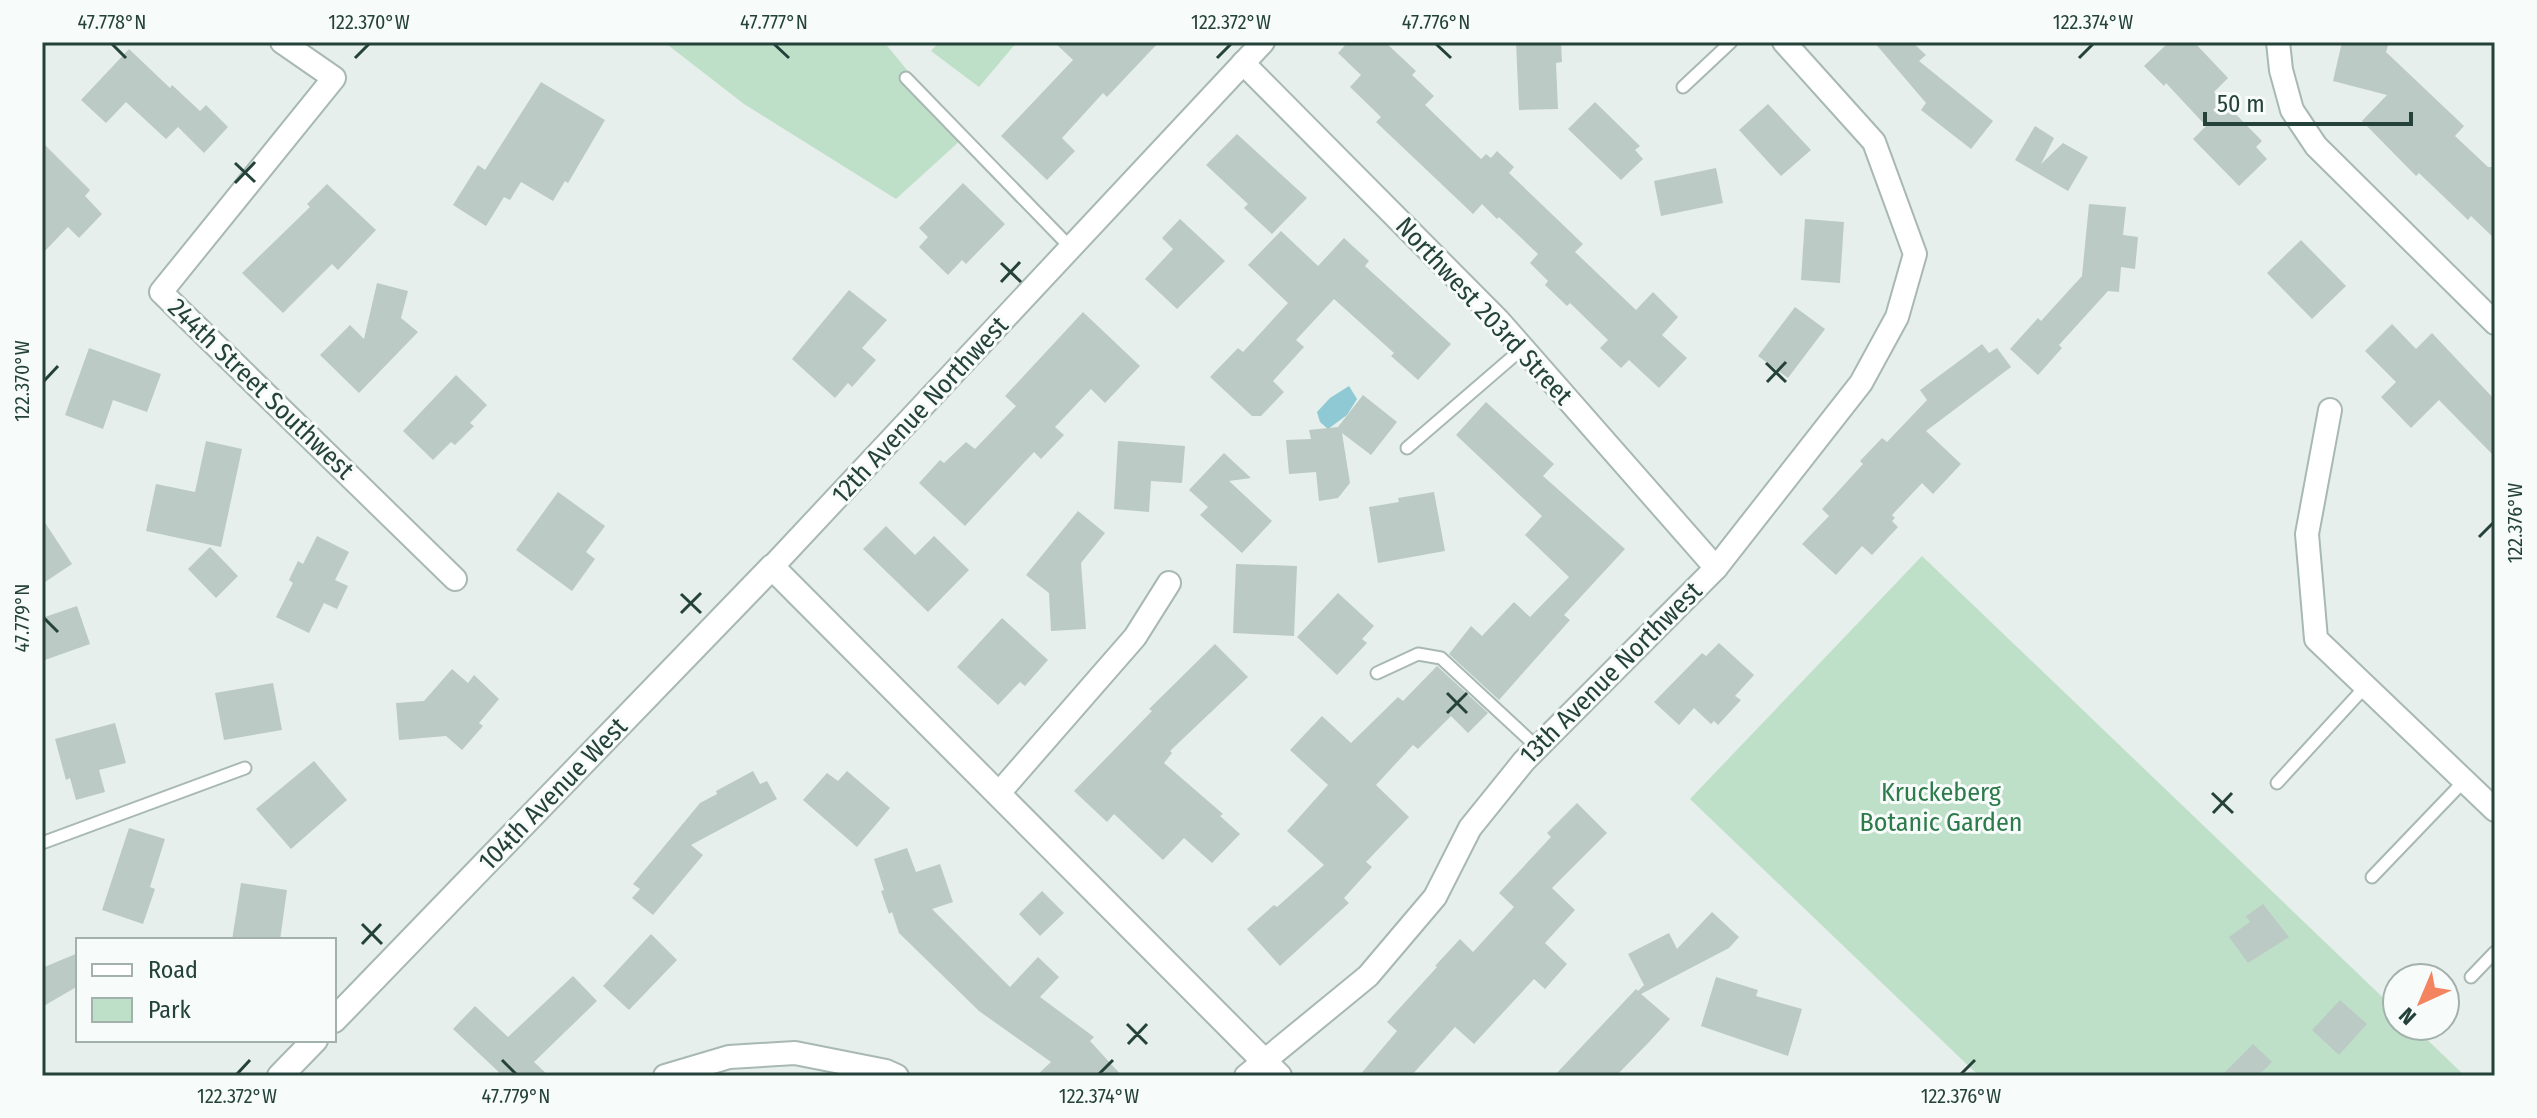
<svg xmlns="http://www.w3.org/2000/svg" width="2537" height="1118" font-family="'Fira Sans Condensed',sans-serif">
  <style>
    .green { fill: #bfe0c8 }
    .water { fill: #8ec9d4 }
    .building { fill: #bbcac4 }
    .lines { fill: none; stroke-linecap: round; stroke-linejoin: round }
    .service-casing { stroke: #a8b8b2; stroke-width: 15 }
    .minor-casing { stroke: #a8b8b2; stroke-width: 26 }
    .tertiary-casing { stroke: #a8b8b2; stroke-width: 28 }
    .service { stroke: #fff; stroke-width: 11 }
    .minor { stroke: #fff; stroke-width: 22 }
    .tertiary { stroke: #fff; stroke-width: 24 }
    .ticks { fill: none; stroke: #24423a; stroke-width: 3 }
    .labels { text-anchor: middle; dominant-baseline: central; stroke-width: 6; stroke-linejoin: round; paint-order: stroke }
    .street-label { font-size: 26px; fill: #24423a; stroke: #f7fbf9 }
    .park-label { font-size: 26px; fill: #2d7a4b; stroke: #f7fbf9 }
    .neatline { fill: none; stroke: #24423a; stroke-width: 3 }
    .ticks-label { font-size: 20px; text-anchor: middle; fill: #24423a }
  </style>
  <rect width="100%" height="100%" fill="#e6efeb"/>
  <g class="green">
    <polygon points="664,42 884,42 963,138 896,199 744,104"/>
    <polygon points="939,42 1017,42 979,87 931,51"/>
    <polygon points="1922,556 2397,1011 2397,1026 2413,1026 2465,1076 1979,1076 1690,799"/>
  </g>
  <polygon class="water" points="1349,386 1357,399 1347,415 1328,429 1320,422 1317,412 1330,398"/>
  <g class="building">
    <polygon points="1054,42 1159,42 1107,97 1103,93 1062,138 1075,151 1047,180 1001,136 1073,60"/>
    <polygon points="1348,42 1385,42 1416,71 1412,75 1434,96 1425,105 1481,159 1486,154 1491,158 1497,151 1514,167 1509,173 1583,244 1575,252 1636,310 1653,292 1678,317 1662,335 1687,358 1659,388 1629,360 1621,368 1600,348 1608,340 1570,303 1567,306 1545,285 1548,281 1530,263 1538,254 1499,217 1497,219 1482,204 1473,214 1376,122 1381,117 1350,87 1361,75 1338,53"/>
    <polygon points="1516,42 1561,42 1562,62 1556,63 1558,109 1519,110"/>
    <polygon points="1874,42 1912,42 1926,55 1919,61 1993,121 1971,149 1921,110 1926,103"/>
    <polygon points="2169,42 2194,42 2228,78 2214,92 2262,141 2256,147 2267,159 2239,186 2193,139 2206,126 2166,83 2164,86 2144,66"/>
    <polygon points="2342,42 2389,42 2386,52 2464,126 2455,136 2488,167 2495,167 2495,239 2471,216 2468,220 2419,173 2416,176 2362,121 2387,95 2333,81"/>
    <polygon points="129,49 170,88 172,85 200,111 206,105 228,127 204,153 178,127 166,139 126,102 106,123 81,100"/>
    <polygon points="541,82 605,120 568,183 565,181 553,201 521,182 510,200 504,197 486,226 453,205 478,165 485,170"/>
    <polygon points="1595,102 1640,146 1635,150 1643,159 1621,180 1568,129"/>
    <polygon points="1768,104 1811,150 1781,176 1739,130"/>
    <polygon points="2035,126 2054,138 2041,164 2063,143 2088,157 2068,191 2015,160"/>
    <polygon points="1237,134 1307,198 1272,234 1244,208 1248,204 1206,165"/>
    <polygon points="42,142 90,190 85,196 102,214 79,238 68,227 42,254"/>
    <polygon points="1716,168 1723,203 1661,216 1654,181"/>
    <polygon points="963,183 1005,224 966,264 962,260 948,275 919,247 928,237 919,228"/>
    <polygon points="327,184 376,230 338,270 332,264 283,313 242,273 310,207 307,204"/>
    <polygon points="2089,204 2126,207 2123,235 2138,237 2135,269 2121,267 2119,292 2108,291 2059,345 2062,348 2038,375 2010,349 2038,318 2041,321 2082,276"/>
    <polygon points="1180,219 1225,261 1177,309 1145,279 1173,249 1162,238"/>
    <polygon points="1805,219 1844,222 1840,283 1801,280"/>
    <polygon points="1281,231 1318,266 1344,238 1369,261 1365,266 1451,344 1418,380 1391,356 1394,353 1334,299 1296,340 1304,347 1273,381 1284,392 1261,416 1252,416 1210,377 1238,348 1243,352 1288,303 1248,265"/>
    <polygon points="2301,240 2346,286 2312,319 2267,273"/>
    <polygon points="377,283 408,291 401,318 418,332 359,393 320,355 350,325 364,339"/>
    <polygon points="849,290 887,320 862,348 876,360 852,387 848,383 835,398 792,359"/>
    <polygon points="1795,307 1825,329 1788,378 1758,356"/>
    <polygon points="1083,312 1140,366 1105,403 1091,389 1055,427 1064,435 1041,459 1034,452 965,526 919,483 940,460 944,463 966,442 975,449 1016,406 1005,396"/>
    <polygon points="2392,324 2416,349 2432,333 2495,400 2495,457 2439,400 2411,428 2381,397 2396,382 2365,351"/>
    <polygon points="1982,344 1989,353 1997,348 2011,367 1926,431 1961,464 1933,494 1922,483 1892,515 1895,518 1892,521 1898,527 1872,555 1862,546 1836,575 1802,544 1829,516 1822,509 1863,464 1860,461 1882,438 1887,442 1927,400 1920,390"/>
    <polygon points="89,348 161,374 147,412 113,400 103,429 65,415"/>
    <polygon points="456,375 487,405 470,423 474,426 455,445 451,442 433,460 403,431"/>
    <polygon points="1363,395 1397,422 1371,455 1342,433 1350,483 1338,498 1319,501 1316,472 1289,474 1286,440 1311,439 1309,430 1338,427"/>
    <polygon points="1486,402 1554,464 1543,476 1625,549 1564,615 1570,620 1499,700 1449,654 1471,626 1482,636 1514,602 1530,617 1569,577 1525,535 1542,516 1456,435"/>
    <polygon points="206,441 242,449 221,547 146,531 156,484 195,492"/>
    <polygon points="1118,441 1185,446 1182,483 1151,481 1149,512 1114,509"/>
    <polygon points="1224,453 1251,478 1229,481 1272,521 1242,553 1200,515 1208,507 1189,490"/>
    <polygon points="558,492 605,526 586,552 595,559 572,591 516,550"/>
    <polygon points="1434,492 1445,551 1378,563 1369,507 1399,502 1398,498"/>
    <polygon points="1078,511 1105,533 1081,563 1086,629 1051,631 1049,593 1026,575"/>
    <polygon points="42,518 72,564 42,584"/>
    <polygon points="886,526 915,555 934,536 969,570 928,612 863,549"/>
    <polygon points="317,536 349,552 335,580 348,586 337,609 324,603 309,633 276,617 293,583 289,580 298,561 303,564"/>
    <polygon points="210,547 238,576 216,598 188,569"/>
    <polygon points="1236,564 1297,566 1294,636 1233,633"/>
    <polygon points="1338,593 1374,626 1362,639 1367,643 1337,675 1297,637"/>
    <polygon points="77,606 90,644 42,661 42,618"/>
    <polygon points="1002,618 1048,660 1025,686 1020,682 998,705 957,667"/>
    <polygon points="1719,643 1754,675 1735,696 1741,700 1718,725 1714,721 1711,724 1694,708 1679,725 1654,702 1702,653 1706,656"/>
    <polygon points="1215,644 1248,677 1170,751 1172,753 1164,763 1223,814 1220,816 1240,834 1212,863 1184,838 1163,860 1114,814 1107,822 1074,791 1152,711 1149,709"/>
    <polygon points="1437,666 1488,713 1468,733 1451,716 1418,749 1413,745 1376,785 1409,817 1366,862 1372,867 1344,898 1349,903 1280,966 1247,929 1274,905 1277,907 1324,865 1287,831 1328,785 1290,750 1322,716 1351,743 1398,697 1403,701"/>
    <polygon points="452,669 468,683 474,675 499,699 479,723 483,726 462,750 446,736 399,740 396,703 424,701"/>
    <polygon points="273,683 282,730 224,740 215,693"/>
    <polygon points="115,723 126,763 99,770 105,792 76,800 70,778 66,780 55,739"/>
    <polygon points="314,761 347,800 291,849 256,809"/>
    <polygon points="753,771 760,784 767,781 777,799 691,845 703,855 653,915 632,898 640,889 633,884 700,803 717,794 716,791"/>
    <polygon points="847,771 890,808 857,847 803,800 827,773 838,781"/>
    <polygon points="1577,803 1607,833 1552,888 1575,910 1545,943 1567,964 1545,989 1534,979 1474,1044 1455,1027 1411,1076 1359,1076 1397,1031 1387,1022 1437,967 1435,966 1460,939 1473,952 1514,907 1499,893 1551,837 1547,833"/>
    <polygon points="129,828 165,839 150,887 155,889 143,924 102,910"/>
    <polygon points="907,848 916,872 940,864 953,902 932,909 1010,987 1038,957 1059,977 1040,997 1094,1037 1090,1041 1122,1076 1036,1076 1051,1062 979,1011 899,933 892,912 889,914 881,891 884,890 874,859"/>
    <polygon points="241,883 287,890 280,940 232,940"/>
    <polygon points="1042,891 1064,913 1040,936 1019,914"/>
    <polygon points="2263,904 2289,937 2248,963 2229,937 2250,922 2246,916"/>
    <polygon points="1712,912 1739,937 1729,948 1641,994 1670,1019 1650,1041 1616,1076 1554,1076 1636,989 1638,991 1644,985 1628,954 1669,933 1677,949"/>
    <polygon points="651,934 677,960 629,1010 603,986"/>
    <polygon points="78,953 78,986 42,1007 42,968"/>
    <polygon points="573,976 597,1001 534,1062 549,1076 503,1076 453,1029 475,1006 508,1037"/>
    <polygon points="1716,977 1758,990 1756,996 1802,1009 1788,1056 1701,1026"/>
    <polygon points="2340,1000 2367,1024 2339,1055 2312,1030"/>
    <polygon points="2253,1044 2272,1062 2258,1076 2221,1076"/>
  </g>
  <g class="lines">
    <g class="service-casing">
      <g id="service">
        <polyline points="906,78 1071,248"/>
        <polyline points="1683,87 1731,42"/>
        <polyline points="1407,448 1523,348"/>
        <polyline points="1377,673 1418,654 1441,658 1537,747"/>
        <polyline points="2277,783 2365,687"/>
        <polyline points="42,843 245,768"/>
        <polyline points="2372,877 2465,780"/>
        <polyline points="2471,977 2495,952"/>
      </g>
    </g>
    <g class="minor-casing">
      <g id="minor">
        <polyline points="282,42 334,78 161,292 455,579"/>
        <polyline points="2278,42 2281,70 2292,110 2316,146 2495,323"/>
        <polyline points="1243,63 1499,321 1716,568"/>
        <polyline points="2330,410 2307,534 2316,639 2495,810"/>
        <polyline points="772,567 1263,42"/>
        <polyline points="999,793 1135,637 1169,583"/>
        <polyline points="665,1076 729,1057 795,1053 886,1071 897,1076"/>
        <polyline points="1246,1076 1368,976 1435,897 1470,828 1524,761 1716,568 1861,383 1897,317 1915,254 1874,142 1784,42"/>
      </g>
    </g>
    <g class="tertiary-casing">
      <g id="tertiary">
        <polyline points="334,1020 772,567 1279,1076"/>
        <polyline points="280,1076 315,1040"/>
      </g>
    </g>
    <use href="#service" class="service"/>
    <use href="#minor" class="minor"/>
    <use href="#tertiary" class="tertiary"/>
  </g>
  <path class="ticks" d="M112 44 126 58M774 44 789 58M1436 44 1451 58M355 58 369 44M1217 58 1231 44M2079 58 2093 44M235 163 255 182M235 183 255 162M1001 263 1021 282M1001 282 1020 262M1766 363 1786 382M44 381 58 366M1767 382 1786 362M2479 537 2493 523M681 594 701 613M681 613 701 593M44 618 58 632M1447 693 1467 713M1447 713 1467 693M2212 793 2233 813M2213 813 2232 793M362 924 382 944M362 944 381 924M1127 1024 1147 1044M1128 1044 1147 1024M502 1060 516 1074M237 1074 250 1060M1099 1074 1113 1060M1961 1074 1975 1060"/>
  <g class="labels">
    <g class="street-label">
      <text transform="translate(1484 311) rotate(47)">Northwest 203rd Street</text>
      <text transform="translate(261 389) rotate(44)">244th Street Southwest</text>
      <text transform="translate(920 410) rotate(-47)">12th Avenue Northwest</text>
      <text transform="translate(1611 673) rotate(-45)">13th Avenue Northwest</text>
      <text transform="translate(553 794) rotate(-46)">104th Avenue West</text>
    </g>
    <g class="park-label">
      <text x="1941" y="792">Kruckeberg<tspan x="1941" dy="30">Botanic Garden</tspan></text>
    </g>
  </g>
  <rect width="2537" height="1118" fill="none" stroke="#f7fbf9" stroke-width="88"/>
  <rect x="76" y="938" width="260" height="104" fill="#f7fbf9" stroke="#a3b1ad" stroke-width="2"/>
  <rect x="92" y="964" width="40" height="12" fill="#ffffff" stroke="#a3b1ad" stroke-width="2"/>
  <text x="148" y="978" font-size="24" fill="#24423a">Road</text>
  <rect x="92" y="998" width="40" height="24" fill="#bfe0c8" stroke="#a3b1ad" stroke-width="2"/>
  <text x="148" y="1018" font-size="24" fill="#24423a">Park</text>
  <g transform="translate(2421 1002) rotate(224)"><circle r="38" fill="#f7fbf9" stroke="#a3b1ad" stroke-width="2"/>
  <path d="M0-6L14 30L0 20L-14 30Z" fill="#f4845f"/>
  <text y="-12" font-size="22" font-weight="bold" text-anchor="middle" fill="#24423a">N</text>
  </g>
  <path d="M2205 112v12h206v-12" fill="none" stroke="#24423a" stroke-width="4"/>
  <text x="2217" y="112" font-size="24" fill="#24423a" stroke="#f7fbf9" stroke-width="6" paint-order="stroke">50 m</text>
  <rect x="44" y="44" width="2449" height="1030" class="neatline"/>
  <g class="ticks-label">
    <text x="112" y="29">47.778°N</text>
    <text x="369" y="29">122.370°W</text>
    <text x="774" y="29">47.777°N</text>
    <text x="1231" y="29">122.372°W</text>
    <text x="1436" y="29">47.776°N</text>
    <text x="2093" y="29">122.374°W</text>
    <text transform="translate(22 381) rotate(-90)" y="7">122.370°W</text>
    <text transform="translate(2515 523) rotate(-90)" y="7">122.376°W</text>
    <text transform="translate(22 618) rotate(-90)" y="7">47.779°N</text>
    <text x="237" y="1103">122.372°W</text>
    <text x="516" y="1103">47.779°N</text>
    <text x="1099" y="1103">122.374°W</text>
    <text x="1961" y="1103">122.376°W</text>
  </g>
</svg>
